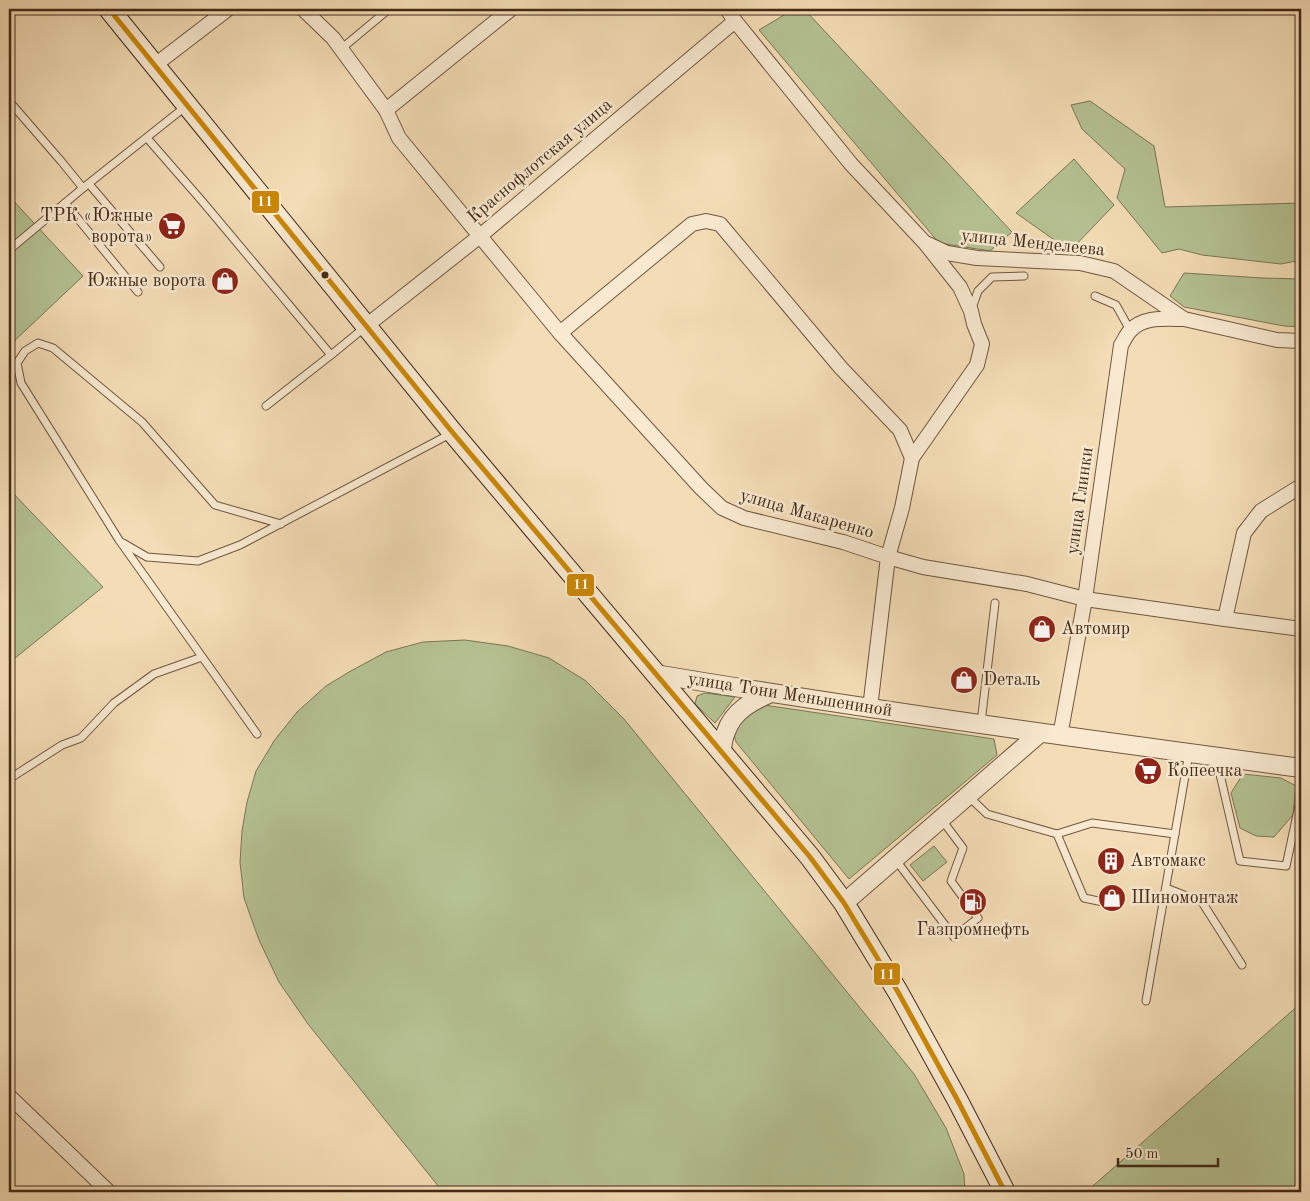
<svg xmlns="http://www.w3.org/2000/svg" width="1310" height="1201" font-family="'Old Standard TT',serif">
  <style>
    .green { fill: #b5c293; stroke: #7c7656 }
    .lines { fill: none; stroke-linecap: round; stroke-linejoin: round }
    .service-casing { stroke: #6f5740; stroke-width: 9 }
    .minor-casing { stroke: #6f5740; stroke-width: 16 }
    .tertiary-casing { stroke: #6f5740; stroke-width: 20 }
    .secondary-casing { stroke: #432a18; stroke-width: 22 }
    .service { stroke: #f8e9d0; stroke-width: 7 }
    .minor { stroke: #f8e9d0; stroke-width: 14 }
    .tertiary { stroke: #f8e9d0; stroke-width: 18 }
    .secondary { stroke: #f8e9d0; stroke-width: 20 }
    .bus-1-casing { stroke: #f8e9d0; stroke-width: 9 }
    .bus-1 { stroke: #ca8706; stroke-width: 5 }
    .bus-dot { fill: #432a18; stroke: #f8e9d0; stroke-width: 2 }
    .labels { text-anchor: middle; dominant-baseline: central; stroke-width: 5; stroke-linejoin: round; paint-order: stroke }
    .street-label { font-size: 18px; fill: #432a18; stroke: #f8e9d0 }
    .poi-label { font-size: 18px; fill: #432a18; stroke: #f8e9d0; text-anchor: start }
    .line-badge { stroke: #f8e9d0; stroke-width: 2 }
    .badge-label { font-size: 14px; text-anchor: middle; font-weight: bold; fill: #fff }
  </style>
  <rect width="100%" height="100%" fill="#f4ddb6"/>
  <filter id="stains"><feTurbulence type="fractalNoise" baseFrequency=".004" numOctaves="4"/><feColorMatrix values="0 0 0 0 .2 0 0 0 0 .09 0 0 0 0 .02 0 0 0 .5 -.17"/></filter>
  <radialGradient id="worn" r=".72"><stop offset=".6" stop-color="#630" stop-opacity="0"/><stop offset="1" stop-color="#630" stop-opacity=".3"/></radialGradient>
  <g class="green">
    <polygon points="794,9 804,9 1012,232 990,251 939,243 759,30"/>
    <polygon points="1090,101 1154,146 1165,207 1301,203 1301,260 1281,264 1202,255 1179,249 1162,253 1117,198 1125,169 1082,129 1071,105"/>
    <polygon points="1074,159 1114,205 1070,251 1016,213"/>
    <polygon points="9,196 83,276 9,346"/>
    <polygon points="1184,273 1262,278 1301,279 1301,327 1284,326 1184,307 1170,296"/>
    <polygon points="9,489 103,587 9,663"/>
    <polygon points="465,640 508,646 549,658 586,681 624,719 914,1074 946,1128 964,1174 965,1192 443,1192 308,1024 279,982 259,940 244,898 240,862 242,831 247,802 256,771 274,741 297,712 326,686 349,672 386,652 423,642"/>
    <polygon points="705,693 735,697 715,723 695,704 697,696"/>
    <path d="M764 705 994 739 997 755 849 879 736 742C736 741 734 736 734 734 735 722 755 712 764 705Z"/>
    <polygon points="1243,774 1281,778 1296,786 1293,815 1274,837 1256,836 1240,828 1231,793"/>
    <polygon points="934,846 947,862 923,881 910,865"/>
    <polygon points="1301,1003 1301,1192 1086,1192"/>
  </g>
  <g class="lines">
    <g class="service-casing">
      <g id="service">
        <polyline points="341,49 389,9"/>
        <polyline points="9,101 61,161 83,188"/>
        <polyline points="147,138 202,201 331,355 364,328"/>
        <polyline points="89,184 160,267"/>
        <polyline points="65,203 138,292"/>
        <polyline points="9,250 83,188 185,107"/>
        <polyline points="1095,296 1116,305 1130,330"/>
        <polyline points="971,311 978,291 992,277 1024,276"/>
        <polyline points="266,406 331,355"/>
        <polyline points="123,543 147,557 198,561 240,545 452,433"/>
        <polyline points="981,723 995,603"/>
        <polyline points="257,734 119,540 21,383 17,363 25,351 38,343 53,348 142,422 215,505 281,524"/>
        <polyline points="1216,757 1240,861 1286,866 1301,796"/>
        <polyline points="9,779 62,745 81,738 114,703 154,674 202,657"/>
        <polyline points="968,796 987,814 1057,834 1084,898 1103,902"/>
        <polyline points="1057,834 1092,823 1175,834"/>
        <polyline points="895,859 954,937 978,918 951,881 963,848 942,820"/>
        <polyline points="1166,888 1202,902 1242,965"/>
        <polyline points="1146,1001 1189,753"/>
      </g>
    </g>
    <g class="minor-casing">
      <g id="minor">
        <polyline points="303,9 333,38 386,110 399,138 560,333 701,488 722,508 744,518 843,542 888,557 923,567 1027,584 1085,599 1225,619"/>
        <polyline points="727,9 735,21 851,164 925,243 960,287 971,311 974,324 982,344 977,365 912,458 902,508 888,557 870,708"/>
        <polyline points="155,65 228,9"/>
        <polyline points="386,110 511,9"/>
        <polyline points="928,244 947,253 977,258 1080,263 1114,271 1184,319 1277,340 1301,341"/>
        <polyline points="366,326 480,236 735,21"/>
        <polyline points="560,333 692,224 706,221 720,224 841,368 900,430 912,458"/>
        <polyline points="1301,486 1261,511 1244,533 1225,619 1301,629"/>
        <path d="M1060 736 1085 599 1121 345C1124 341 1126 335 1130 331 1143 316 1166 319 1184 319"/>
        <polyline points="9,1096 109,1192"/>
      </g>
    </g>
    <g class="tertiary-casing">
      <g id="tertiary">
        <path d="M655 674C870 710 1085 739 1301 768"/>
        <path d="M721 752C723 745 723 738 726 732 733 711 752 701 771 693"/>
        <polyline points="844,903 1040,733"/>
      </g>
    </g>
    <g class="secondary-casing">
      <polyline id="secondary" points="109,9 453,433 810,857 844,903 898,992 958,1101 1005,1192"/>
    </g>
    <use href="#service" class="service"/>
    <use href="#minor" class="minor"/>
    <use href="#tertiary" class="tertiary"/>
    <use href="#secondary" class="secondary"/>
    <g class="bus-1-casing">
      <polyline id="bus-1" points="109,9 453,433 810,857 844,903 898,992 958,1101 1005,1192"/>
    </g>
    <use href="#bus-1" class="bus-1"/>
  </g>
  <defs>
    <g id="supermarket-disc" transform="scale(1.4375)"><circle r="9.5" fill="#8f2418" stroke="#f8e9d0"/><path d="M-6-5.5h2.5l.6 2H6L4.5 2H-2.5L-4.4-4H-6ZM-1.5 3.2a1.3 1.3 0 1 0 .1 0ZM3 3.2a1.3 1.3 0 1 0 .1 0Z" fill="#fff"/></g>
    <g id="shop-disc" transform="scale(1.4375)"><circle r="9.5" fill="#8f2418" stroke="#f8e9d0"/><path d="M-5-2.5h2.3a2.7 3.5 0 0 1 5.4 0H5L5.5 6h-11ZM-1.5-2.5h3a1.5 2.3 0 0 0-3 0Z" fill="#fff"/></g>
    <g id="building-disc" transform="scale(1.4375)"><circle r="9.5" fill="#8f2418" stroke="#f8e9d0"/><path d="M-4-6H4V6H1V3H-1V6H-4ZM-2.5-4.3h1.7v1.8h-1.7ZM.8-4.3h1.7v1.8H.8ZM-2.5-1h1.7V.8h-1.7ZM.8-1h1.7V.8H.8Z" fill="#fff"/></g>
    <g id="fuel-disc" transform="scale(1.4375)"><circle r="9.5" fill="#8f2418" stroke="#f8e9d0"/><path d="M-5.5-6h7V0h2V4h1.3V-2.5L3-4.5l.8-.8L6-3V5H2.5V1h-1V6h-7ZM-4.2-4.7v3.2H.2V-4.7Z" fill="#fff"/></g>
  </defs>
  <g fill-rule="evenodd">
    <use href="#supermarket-disc" x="172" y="226"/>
    <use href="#shop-disc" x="225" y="281"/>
    <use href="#shop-disc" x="1042" y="629"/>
    <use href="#shop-disc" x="964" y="680"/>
    <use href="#supermarket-disc" x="1148" y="771"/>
    <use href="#building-disc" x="1111" y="861"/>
    <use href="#shop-disc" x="1112" y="898"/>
    <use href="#fuel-disc" x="973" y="902"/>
  </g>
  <circle class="bus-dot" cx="325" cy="275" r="4.5"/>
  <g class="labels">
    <g class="street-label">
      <text transform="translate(540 161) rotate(-40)">Краснофлотская улица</text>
      <text transform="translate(1033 243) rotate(6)">улица Менделеева</text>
      <text transform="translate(1080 501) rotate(-82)">улица Глинки</text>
      <text transform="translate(807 514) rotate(16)">улица Макаренко</text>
      <text transform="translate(790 695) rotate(9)">улица Тони Меньшениной</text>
    </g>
    <g class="poi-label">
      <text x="153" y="216" text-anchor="end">ТРК «Южные<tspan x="153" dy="21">ворота»</tspan></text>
      <text x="206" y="281" text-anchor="end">Южные ворота</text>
      <text x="1061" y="629">Автомир</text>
      <text x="983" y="680">Dеталь</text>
      <text x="1167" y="771">Копеечка</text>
      <text x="1130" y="861">Автомакс</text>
      <text x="1131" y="898">Шиномонтаж</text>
      <text x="973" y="930" text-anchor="middle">Газпромнефть</text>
    </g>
  </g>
  <g class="line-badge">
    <rect x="251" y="190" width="29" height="24" rx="5" fill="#ca8706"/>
    <rect x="566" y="573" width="29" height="24" rx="5" fill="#ca8706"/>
    <rect x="873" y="962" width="28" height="24" rx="5" fill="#ca8706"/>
  </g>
  <g class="badge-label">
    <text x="265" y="206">11</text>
    <text x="581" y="589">11</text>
    <text x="887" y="979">11</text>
  </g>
  <rect width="1310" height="1201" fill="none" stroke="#f4ddb6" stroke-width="30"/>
  <rect x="10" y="10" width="1290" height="1181" fill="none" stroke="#432a18" stroke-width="2.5"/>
  <rect x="15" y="15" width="1280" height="1171" fill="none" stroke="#432a18"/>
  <path d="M1118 1158v8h100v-8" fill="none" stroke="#432a18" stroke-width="2.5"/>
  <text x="1125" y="1158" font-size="15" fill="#432a18" stroke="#f8e9d0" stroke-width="4" paint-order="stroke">50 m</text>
  <rect width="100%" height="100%" filter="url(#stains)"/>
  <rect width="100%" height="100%" fill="url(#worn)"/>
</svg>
